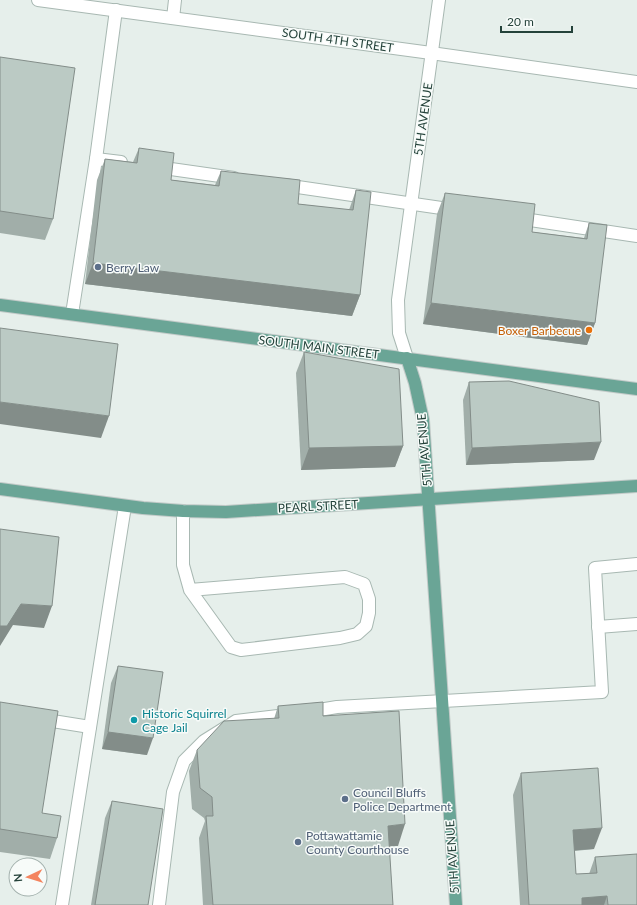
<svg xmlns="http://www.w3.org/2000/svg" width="637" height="905" font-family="Lato,sans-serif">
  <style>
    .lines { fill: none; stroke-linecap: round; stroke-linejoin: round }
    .minor-casing { stroke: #a8b8b2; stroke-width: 14 }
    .major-casing { stroke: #c2cac8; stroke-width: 14 }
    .minor { stroke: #fff; stroke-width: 12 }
    .major { stroke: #6aa596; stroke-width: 12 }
    .wall { fill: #a1aea9 }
    .shaded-wall { fill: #838d89 }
    .building { fill: #bbcac4; stroke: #838d89 }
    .service-dot { fill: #5c6f8a; stroke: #f7fbf9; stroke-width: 1.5 }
    .food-dot { fill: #e8710a; stroke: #f7fbf9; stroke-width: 1.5 }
    .culture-dot { fill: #0f9aa8; stroke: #f7fbf9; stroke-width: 1.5 }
    .labels { text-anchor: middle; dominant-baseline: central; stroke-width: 3; stroke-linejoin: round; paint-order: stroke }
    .street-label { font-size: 12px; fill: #24423a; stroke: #f7fbf9 }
    .service-label { font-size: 12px; fill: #4e5e75; stroke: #f7fbf9; text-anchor: start }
    .food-label { font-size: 12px; fill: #c56008; stroke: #f7fbf9; text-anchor: end }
    .culture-label { font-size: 12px; fill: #0d838f; stroke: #f7fbf9; text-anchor: start }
  </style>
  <rect width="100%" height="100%" fill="#e6efeb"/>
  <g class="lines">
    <g class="minor-casing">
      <g id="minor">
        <polyline points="38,0 431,53 637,82"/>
        <polyline points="173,18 175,0"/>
        <polyline points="96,159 121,162"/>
        <polyline points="157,167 234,178"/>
        <polyline points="284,185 455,210"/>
        <polyline points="517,218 637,236"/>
        <polyline points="72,314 96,159 116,10"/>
        <polyline points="407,358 399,333 398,300 439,0"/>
        <polyline points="183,511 183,565 190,590 231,647 241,650 340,638 357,634 366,626 369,613 369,599 364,584 345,577 190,590"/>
        <polyline points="598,627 637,624"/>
        <polyline points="40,719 90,727"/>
        <polyline points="62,905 125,506"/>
        <polyline points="159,905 173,792 184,761 204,741 236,721 295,714 337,707 602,692 595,568 637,564"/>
      </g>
    </g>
    <g class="major-casing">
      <g id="major">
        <polyline points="0,305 637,389"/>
        <polyline points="407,358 415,383 423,420 456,905"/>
        <polyline points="0,489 143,508 183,511 226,512 637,486"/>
      </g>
    </g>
    <use href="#minor" class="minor"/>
    <use href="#major" class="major"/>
  </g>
  <g class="wall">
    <polygon points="0,57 53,219 45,240 0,233"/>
    <polygon points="139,148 171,180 215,185 221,171 298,204 349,210 356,190 360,295 352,316 85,284 97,180 105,159 133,162"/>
    <polygon points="445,193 532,232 584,238 589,223 595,323 587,345 423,324 437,214"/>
    <polygon points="304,352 403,446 395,467 301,470 296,373"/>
    <polygon points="469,382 594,460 466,465 463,400"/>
    <polygon points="118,666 147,755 102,749 111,683"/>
    <polygon points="0,702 42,813 57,838 50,859 0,852"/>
    <polygon points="278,706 323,716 398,846 389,846 393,905 203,905 199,838 205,821 204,818 192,809 189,771 197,750 274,719"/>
    <polygon points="521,773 594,849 575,851 576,874 589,874 595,857 637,905 520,905 513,795"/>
    <polygon points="112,801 148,905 91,905 105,818"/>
  </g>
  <g class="shaded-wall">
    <polygon points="93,263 360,295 352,316 85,284"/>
    <polygon points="431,303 595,323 587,345 423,324"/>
    <polygon points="0,402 109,416 101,438 0,424"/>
    <polygon points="601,442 594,460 466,465 472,448"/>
    <polygon points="403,446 395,467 301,470 309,448"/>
    <polygon points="21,604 52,606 44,628 13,625 0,646 0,626"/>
    <polygon points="108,732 153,738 147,755 102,749"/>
    <polygon points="405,824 398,846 380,847 388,826"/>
    <polygon points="602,828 594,849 566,851 573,830"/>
    <polygon points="607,896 604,905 579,905 582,898"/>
  </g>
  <g class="building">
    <polygon points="0,57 75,68 53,219 0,211"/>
    <polygon points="139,148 174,153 171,180 219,186 221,171 300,180 298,204 353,210 356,190 371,192 360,295 93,263 105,159 137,163"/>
    <polygon points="445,193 535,204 532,232 587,239 589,223 607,225 595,323 431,303"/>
    <polygon points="0,328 118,344 109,416 0,402"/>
    <polygon points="304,352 399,369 403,446 309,448"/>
    <polygon points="509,381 599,402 601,442 472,448 469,382"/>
    <polygon points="0,529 59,537 52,606 21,604 7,626 0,626"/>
    <polygon points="118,666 163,672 153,738 108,732"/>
    <polygon points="0,702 58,711 42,813 61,816 57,838 0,829"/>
    <polygon points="323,702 323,716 399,711 405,824 388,826 393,905 213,905 206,816 213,816 212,797 200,788 197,750 224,721 279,718 278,706"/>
    <polygon points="598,768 602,828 573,830 576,874 597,873 595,857 637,854 637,905 608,905 607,896 582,898 582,905 529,905 521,773"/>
    <polygon points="112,801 163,809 148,905 95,905"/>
  </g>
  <g class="service-dot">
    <circle cx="98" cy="267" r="4"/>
    <circle cx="345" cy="799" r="4"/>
    <circle cx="298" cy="842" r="4"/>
  </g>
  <circle class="food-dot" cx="589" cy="330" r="4"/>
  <circle class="culture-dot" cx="134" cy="720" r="4"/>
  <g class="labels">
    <g class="street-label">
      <text transform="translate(338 40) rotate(8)">SOUTH 4TH STREET</text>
      <text transform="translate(423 119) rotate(-82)">5TH AVENUE</text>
      <text transform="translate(319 347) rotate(7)">SOUTH MAIN STREET</text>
      <text transform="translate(424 450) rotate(-95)">5TH AVENUE</text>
      <text transform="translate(318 506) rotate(-3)">PEARL STREET</text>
      <text transform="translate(452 857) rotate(-94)">5TH AVENUE</text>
    </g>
    <g class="service-label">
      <text x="106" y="267">Berry Law</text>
      <text x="353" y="792">Council Bluffs<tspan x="353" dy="14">Police Department</tspan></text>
      <text x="306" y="835">Pottawattamie<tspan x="306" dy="14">County Courthouse</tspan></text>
    </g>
    <g class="food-label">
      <text x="581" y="330">Boxer Barbecue</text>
    </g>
    <g class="culture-label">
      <text x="142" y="713">Historic Squirrel<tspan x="142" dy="14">Cage Jail</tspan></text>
    </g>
  </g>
  <g transform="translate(28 877) rotate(266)"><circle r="19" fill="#f7fbf9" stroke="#a3b1ad"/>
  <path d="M0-3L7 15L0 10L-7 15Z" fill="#f4845f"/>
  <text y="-6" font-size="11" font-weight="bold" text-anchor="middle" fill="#24423a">N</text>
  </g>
  <path d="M501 26v6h71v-6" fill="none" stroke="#24423a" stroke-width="2"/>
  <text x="507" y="26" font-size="12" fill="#24423a" stroke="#f7fbf9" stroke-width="3" paint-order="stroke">20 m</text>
</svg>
